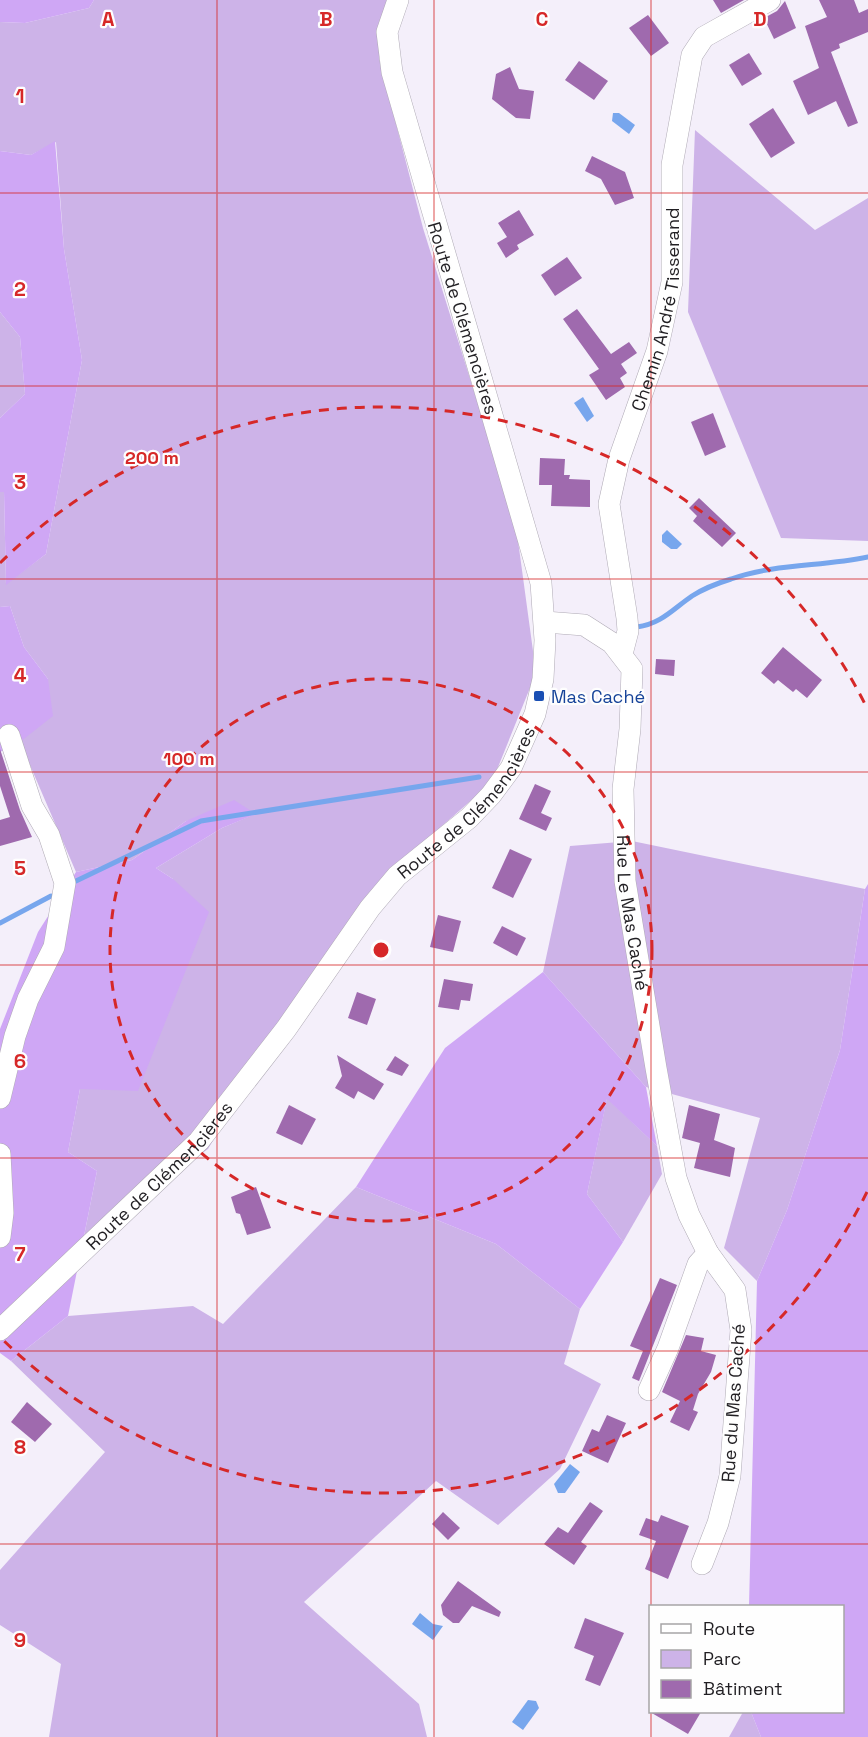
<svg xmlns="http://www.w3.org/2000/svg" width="868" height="1737" font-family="'Space Grotesk',sans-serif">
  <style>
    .green { fill: #cdb3e8 }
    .forest { fill: #cfa7f5 }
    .water { fill: #77a6ed }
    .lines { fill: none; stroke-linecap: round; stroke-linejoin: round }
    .stream { stroke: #77a6ed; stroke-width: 5 }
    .building { fill: #9f6aae }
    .minor-casing { stroke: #afaab5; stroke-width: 22 }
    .minor { stroke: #fff; stroke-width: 21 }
    .grid { fill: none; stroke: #d62828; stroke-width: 1.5; stroke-opacity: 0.55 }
    .ring { fill: none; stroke: #d62828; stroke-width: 3; stroke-dasharray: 10 8 }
    .transit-dot { fill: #1a4fb4; stroke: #fefefe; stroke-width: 2 }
    .labels { text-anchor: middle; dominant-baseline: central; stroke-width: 4.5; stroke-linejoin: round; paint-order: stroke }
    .street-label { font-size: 18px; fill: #211f23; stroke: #fefefe }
    .transit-label { font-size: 18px; fill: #164399; stroke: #fefefe; text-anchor: start }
    .grid-label { font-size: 20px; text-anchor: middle; font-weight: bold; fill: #d62828; stroke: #fefefe; stroke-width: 4.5; stroke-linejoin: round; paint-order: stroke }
    .centre { fill: #d62828; stroke: #fefefe; stroke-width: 3 }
    .ring-label { font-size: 18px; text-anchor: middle; font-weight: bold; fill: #d62828; stroke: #fefefe; stroke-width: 4.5; stroke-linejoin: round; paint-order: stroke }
  </style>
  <rect width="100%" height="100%" fill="#f4effa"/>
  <g class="green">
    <polygon points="94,0 387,0 379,58 423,228 516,526 536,673 492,782 400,863 310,976 208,1149 84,1236 97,1171 68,1152 80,1089 173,879 156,868 222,828 255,814 186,821 132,860 76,872 20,742 48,679 24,647 10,606 0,607 0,492 4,492 6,584 46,554 82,360 64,249 56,142 31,155 0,151 0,22 25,23 89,8"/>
    <polygon points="695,130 815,230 868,198 868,541 781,538 688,312"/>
    <polygon points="0,312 20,337 25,394 0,418"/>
    <polygon points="632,841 865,889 840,1050 787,1210 757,1281 724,1248 760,1118 646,1087 543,972 570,846"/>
    <polygon points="607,1098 657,1146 662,1174 623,1242 587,1194"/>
    <polygon points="356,1187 496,1244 580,1309 564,1364 601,1384 560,1469 498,1525 436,1481 304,1602 419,1704 427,1737 49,1737 61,1664 0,1625 0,1570 105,1452 11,1361 68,1316 193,1306 223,1324"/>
    <polygon points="743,1712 751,1712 761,1737 729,1737"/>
  </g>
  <g class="forest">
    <polygon points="0,0 94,0 89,8 25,23 0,22"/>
    <polygon points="55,141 64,249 82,360 46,554 6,585 4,492 0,492 0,418 25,394 20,337 0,312 0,151 31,155"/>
    <polygon points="10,606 24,647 48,679 53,716 20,742 0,752 0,607"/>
    <polygon points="234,800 256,814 222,828 156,868 173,879 209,912 138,1091 80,1089 68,1152 97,1171 68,1316 11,1361 0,1353 0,1029 38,932 76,872 132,860 186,821"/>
    <polygon points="868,884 868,1737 761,1737 751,1712 842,1712 842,1606 749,1606 757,1281 787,1210 840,1050 865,889"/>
    <polygon points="543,972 646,1087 657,1146 607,1099 587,1194 623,1242 580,1309 496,1244 356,1187 445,1048"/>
  </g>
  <g class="water">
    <polygon points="613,113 619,113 635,125 629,134 612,121"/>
    <polygon points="583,397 594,416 587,422 574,403"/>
    <polygon points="667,530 682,544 677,549 671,549 662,542 662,535"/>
    <polygon points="570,1464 580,1472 565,1493 558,1493 554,1484"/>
    <polygon points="420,1613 433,1624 443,1626 433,1640 412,1624"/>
    <polygon points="528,1700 536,1701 539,1708 523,1730 512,1722"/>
  </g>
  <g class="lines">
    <g class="stream">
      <path d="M637 627C661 624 673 609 692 596 703 589 718 583 731 579 777 563 821 567 868 557"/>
      <polyline points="76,881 201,821 479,777"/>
      <polyline points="0,923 51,896"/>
    </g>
  </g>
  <g class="building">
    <polygon points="713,0 744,0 721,13"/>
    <polygon points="819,0 854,0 859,13 868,9 868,32 839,44 840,48 831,52 858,123 848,127 836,101 808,115 793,81 819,68 805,26 827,17"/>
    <polygon points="785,1 796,28 774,39 764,18 777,11"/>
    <polygon points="648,15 669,43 651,56 629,28"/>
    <polygon points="749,53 762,74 742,86 729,65"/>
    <polygon points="579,61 608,81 594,100 565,80"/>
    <polygon points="510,67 519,89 534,91 530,119 516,118 492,99 496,74"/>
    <polygon points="773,108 795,143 771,158 749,124"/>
    <polygon points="592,156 625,172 634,198 615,205 601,179 585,171"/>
    <polygon points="519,210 534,235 517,245 519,249 506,258 497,243 507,237 498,223"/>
    <polygon points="567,257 582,278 555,296 541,275"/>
    <polygon points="577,309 611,354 629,342 637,353 621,364 627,373 620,378 625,387 606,400 589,375 599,369 563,319"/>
    <polygon points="713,413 726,447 705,456 691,422"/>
    <polygon points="540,458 565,459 564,475 570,475 569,479 590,480 590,507 551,506 552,485 539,485"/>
    <polygon points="699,498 736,533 722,547 693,521 697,516 689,508"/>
    <polygon points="783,647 822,680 807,698 796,689 793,692 778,680 774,684 761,673"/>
    <polygon points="656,659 675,660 674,676 655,674"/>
    <polygon points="0,749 20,810 32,837 0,846 0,820 10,817 0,786"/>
    <polygon points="535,784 551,791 541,813 552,818 546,831 519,819"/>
    <polygon points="510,849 532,859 513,898 492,888"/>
    <polygon points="438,915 461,921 453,952 430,947"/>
    <polygon points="502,926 526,938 517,956 493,943"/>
    <polygon points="444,979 473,984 470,1001 461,1000 459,1010 438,1007"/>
    <polygon points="357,992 376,999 367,1025 348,1018"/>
    <polygon points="337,1055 384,1084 374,1100 358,1091 354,1099 335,1088 342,1076"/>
    <polygon points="395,1056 409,1065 402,1076 386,1070"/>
    <polygon points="289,1105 316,1119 302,1145 276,1133"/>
    <polygon points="689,1105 720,1114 714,1140 735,1148 730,1177 694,1168 700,1143 682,1138"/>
    <polygon points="256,1187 271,1228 247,1235 240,1214 236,1213 231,1197"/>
    <polygon points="660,1278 677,1285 639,1381 632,1378 643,1351 630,1346"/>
    <polygon points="686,1335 704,1338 701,1351 716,1355 711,1372 698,1394 693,1410 698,1412 689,1431 670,1422 680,1401 662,1392"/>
    <polygon points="27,1402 52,1424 35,1442 11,1422"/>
    <polygon points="607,1415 626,1423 608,1463 582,1451 592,1429 599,1432"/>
    <polygon points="590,1502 603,1511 581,1542 587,1546 574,1565 544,1544 558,1527 568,1533"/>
    <polygon points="443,1512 460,1528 448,1540 432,1524"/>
    <polygon points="661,1515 689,1526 668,1579 645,1569 656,1541 639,1535 646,1518 658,1522"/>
    <polygon points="458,1581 501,1612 499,1617 472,1606 459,1623 453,1623 443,1615 441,1605"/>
    <polygon points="585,1618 624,1633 600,1686 585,1680 594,1656 574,1648"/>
    <polygon points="650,1712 701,1712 688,1734"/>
  </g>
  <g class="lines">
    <g class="minor-casing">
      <g id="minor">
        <path id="s1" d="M545 622 584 625 612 643 632 669 630 729 623 789 625 881 656 1068 676 1178 689 1215 708 1253 735 1290 741 1330 730 1476 718 1523 702 1564"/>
        <path id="s2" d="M622 654 628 631 627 618 609 504 619 459 657 351 672 282V165L692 55 704 37 770 0"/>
        <polyline points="0,1098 15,1036 28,999 54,947 65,883 49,835 32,806 9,735"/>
        <polyline points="0,1154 3,1213 0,1237"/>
        <path id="s3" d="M0 1330 199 1141 286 1029 370 908 397 876 469 818 491 795 511 768 535 714 543 679 545 640 541 583 392 72 387 32 398 0"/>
        <polyline points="649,1390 668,1348 698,1264 708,1253"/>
      </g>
    </g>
    <use href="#minor" class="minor"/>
  </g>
  <path class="grid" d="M217 0V1737M434 0V1737M651 0V1606M0 193H868M0 386H868M0 579H868M0 772H868M0 965H868M0 1158H868M0 1351H868M0 1544H868M651 1712V1737"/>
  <g class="ring">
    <circle cx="381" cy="950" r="271"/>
    <path d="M867 1192A543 543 0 0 1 0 1337M0 563A543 543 0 0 1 867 708"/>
  </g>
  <rect class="transit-dot" x="533" y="690" width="12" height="12" rx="3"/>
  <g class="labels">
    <g class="street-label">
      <text stroke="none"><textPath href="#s2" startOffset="354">Chemin André Tisserand</textPath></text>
      <text transform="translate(463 318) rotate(73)">Route de Clémencières</text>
      <text stroke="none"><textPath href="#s3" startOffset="708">Route de Clémencières</textPath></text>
      <text stroke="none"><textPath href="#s1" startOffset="350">Rue Le Mas Caché</textPath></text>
      <text stroke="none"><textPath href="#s3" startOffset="222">Route de Clémencières</textPath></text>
      <text transform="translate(733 1403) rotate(-86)">Rue du Mas Caché</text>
    </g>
    <g class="transit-label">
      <text x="551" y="696">Mas Caché</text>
    </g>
  </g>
  <g class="grid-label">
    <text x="108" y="26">A</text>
    <text x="326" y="26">B</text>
    <text x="542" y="26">C</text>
    <text x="760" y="26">D</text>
    <text x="20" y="103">1</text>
    <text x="20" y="296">2</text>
    <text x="20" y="489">3</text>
    <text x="20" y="682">4</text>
    <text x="20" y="875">5</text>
    <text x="20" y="1068">6</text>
    <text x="20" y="1261">7</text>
    <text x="20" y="1454">8</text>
    <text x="20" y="1647">9</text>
  </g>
  <circle cx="381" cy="950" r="9" class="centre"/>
  <g class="ring-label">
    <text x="152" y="464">200 m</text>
    <text x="189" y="765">100 m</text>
  </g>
  <rect x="649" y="1605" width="195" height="108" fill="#fefefe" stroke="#a6a5a6" stroke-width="1.5"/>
  <rect x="661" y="1624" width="30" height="9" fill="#ffffff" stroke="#a6a5a6" stroke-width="1.5"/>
  <text x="703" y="1635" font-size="18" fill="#211f23">Route</text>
  <rect x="661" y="1650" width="30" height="18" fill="#cdb3e8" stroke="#a6a5a6" stroke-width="1.5"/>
  <text x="703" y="1665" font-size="18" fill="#211f23">Parc</text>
  <rect x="661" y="1680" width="30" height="18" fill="#9f6aae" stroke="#a6a5a6" stroke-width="1.5"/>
  <text x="703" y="1695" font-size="18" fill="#211f23">Bâtiment</text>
</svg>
